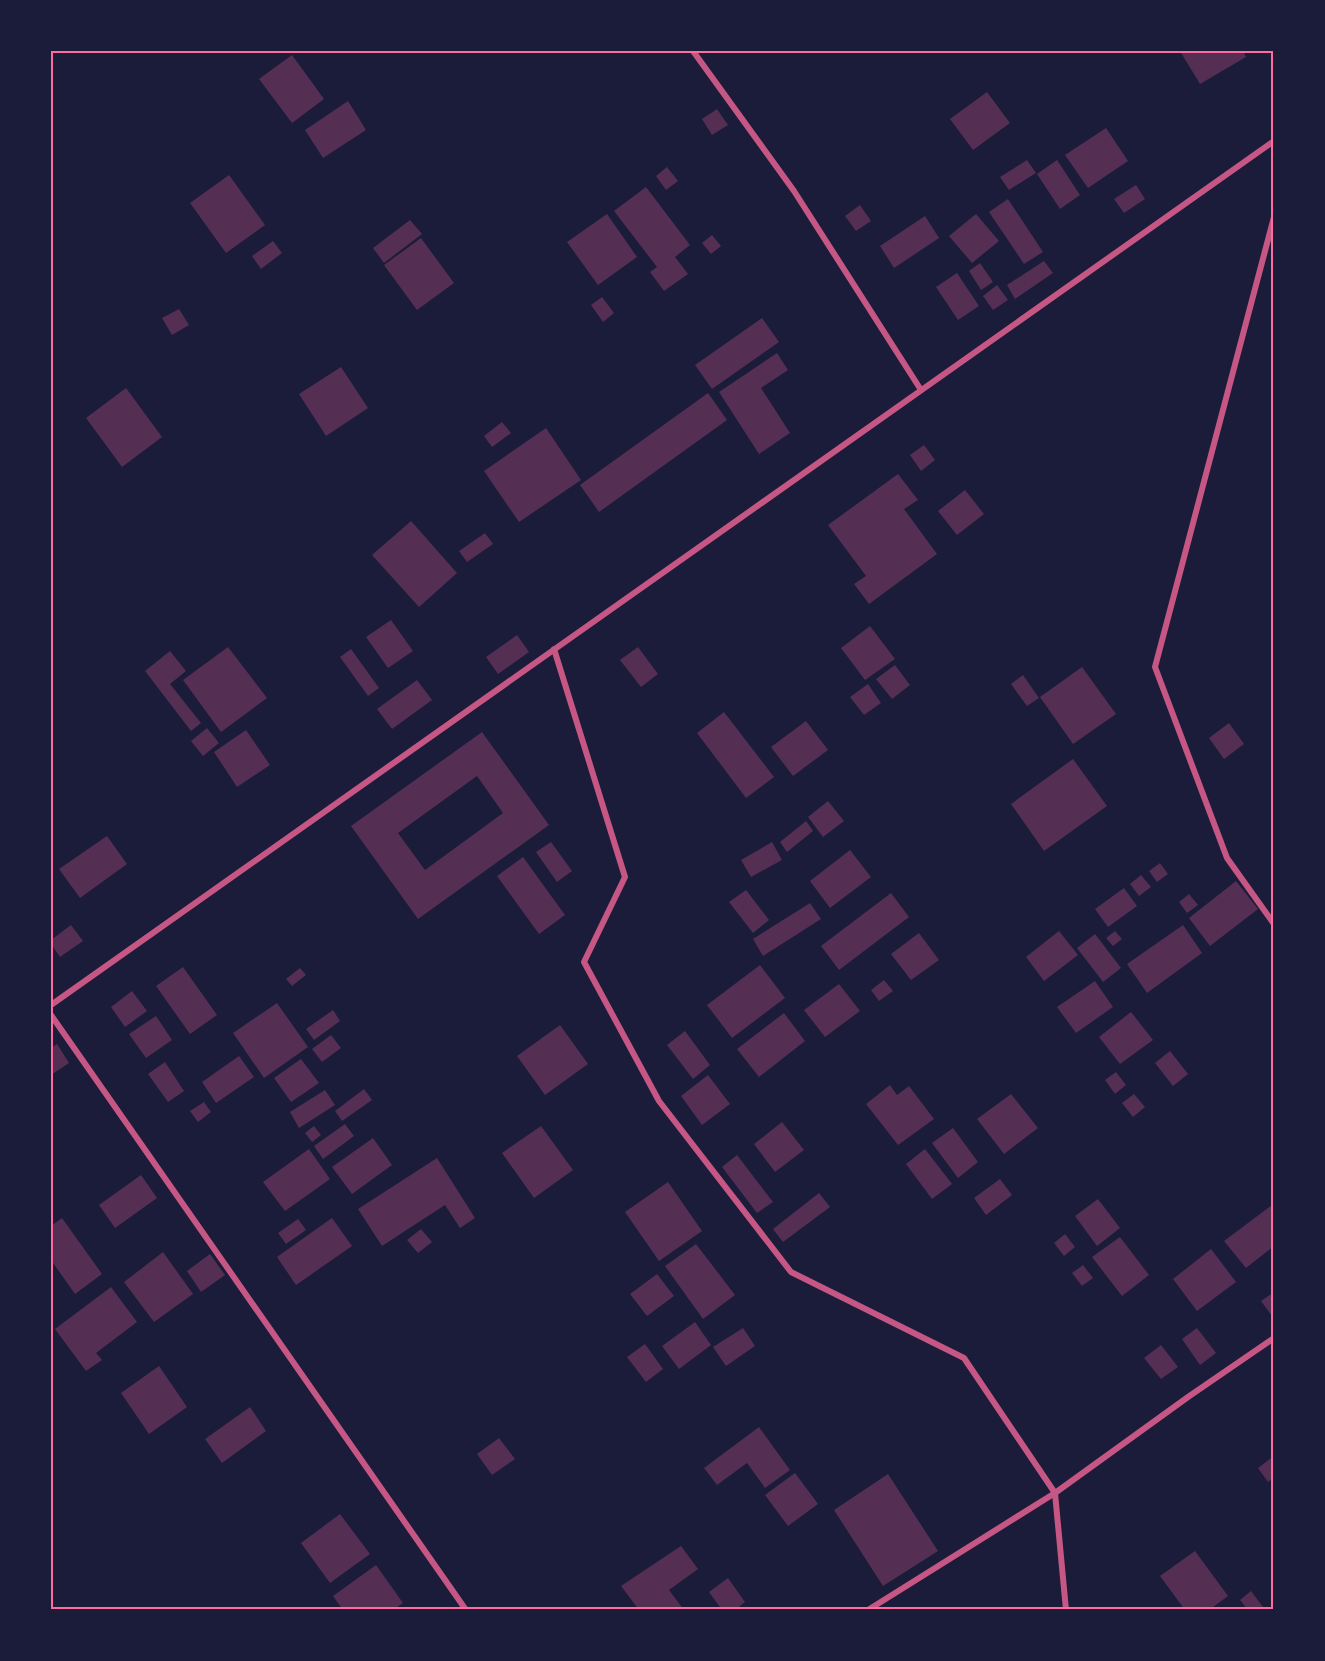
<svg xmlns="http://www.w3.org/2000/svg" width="1325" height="1661" font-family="Rubik,sans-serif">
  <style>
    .building { fill: #542f53; fill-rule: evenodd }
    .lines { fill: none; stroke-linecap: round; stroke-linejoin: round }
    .minor { stroke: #c65784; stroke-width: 6 }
    .neatline { fill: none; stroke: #ff6b9d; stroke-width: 2 }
  </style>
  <rect width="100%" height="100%" fill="#1b1b3a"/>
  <g class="building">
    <polygon points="1180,51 1243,51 1246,57 1200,84"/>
    <polygon points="292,55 324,99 292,123 259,79"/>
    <polygon points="987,92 1010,123 973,150 950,119"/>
    <polygon points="348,101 366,130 323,158 305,130"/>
    <polygon points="717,109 728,125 712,135 702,119"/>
    <polygon points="1106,128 1128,161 1088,188 1065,155"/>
    <polygon points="1027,160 1036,173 1009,190 1000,177"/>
    <polygon points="1057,160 1080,195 1060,209 1037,174"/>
    <polygon points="667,167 678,181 666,190 656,176"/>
    <polygon points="229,175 265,225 226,253 190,203"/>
    <polygon points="1136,185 1145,199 1124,213 1114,199"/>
    <polygon points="646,187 690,245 675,257 688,274 664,291 650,272 657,267 614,211"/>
    <polygon points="1008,199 1043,252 1024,264 989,212"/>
    <polygon points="860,205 871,221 856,231 845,216"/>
    <polygon points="607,214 637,257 598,285 567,242"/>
    <polygon points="976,214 999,241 972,263 949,236"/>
    <polygon points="925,216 939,238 894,268 880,246"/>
    <polygon points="410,220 422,234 384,263 373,248"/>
    <polygon points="712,235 721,246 711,254 702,243"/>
    <polygon points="421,238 454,283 417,310 384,265"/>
    <polygon points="273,241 282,253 261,269 252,256"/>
    <polygon points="1044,261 1053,273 1015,299 1007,285"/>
    <polygon points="980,263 993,282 981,290 969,271"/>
    <polygon points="957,273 979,306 958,320 936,287"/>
    <polygon points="997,285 1008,300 993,310 983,296"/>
    <polygon points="602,297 614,313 603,322 591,305"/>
    <polygon points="179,309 189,325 172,335 162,318"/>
    <polygon points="762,318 779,342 712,389 695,365"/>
    <polygon points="777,353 788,370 761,388 790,433 759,454 719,392"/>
    <polygon points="341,367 368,408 326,436 299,394"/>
    <polygon points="126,388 162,437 122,467 86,418"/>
    <polygon points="708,393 727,420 599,512 580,485"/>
    <polygon points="502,422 511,433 492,447 484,436"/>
    <polygon points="546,428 581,480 519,522 484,471"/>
    <polygon points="924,445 935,460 921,471 910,455"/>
    <polygon points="898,474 918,500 904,509 937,554 869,604 854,584 866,576 828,525"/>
    <polygon points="965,490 984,514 957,535 938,511"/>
    <polygon points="411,521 457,573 419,607 372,555"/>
    <polygon points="485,533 493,544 467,562 459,551"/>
    <polygon points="391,620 413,651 388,668 366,637"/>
    <polygon points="870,626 895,659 865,680 841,648"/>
    <polygon points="517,635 529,652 498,674 486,657"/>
    <polygon points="228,647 267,698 221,732 183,680"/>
    <polygon points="638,647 658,674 641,687 620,660"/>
    <polygon points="351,649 379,688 368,696 340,657"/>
    <polygon points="170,651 186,671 170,684 201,723 191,731 145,671"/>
    <polygon points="895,665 910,685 892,699 876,679"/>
    <polygon points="1082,667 1116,714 1073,744 1040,697"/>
    <polygon points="1023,675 1039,698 1027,706 1011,684"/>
    <polygon points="417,680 432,700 392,729 377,709"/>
    <polygon points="868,684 881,703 864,715 850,697"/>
    <polygon points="724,712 774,777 746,798 697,733"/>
    <polygon points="806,721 828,750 793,776 771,747"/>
    <polygon points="1229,723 1244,744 1224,759 1209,738"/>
    <polygon points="207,728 219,743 203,756 191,741"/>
    <polygon points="246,730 270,765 237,787 214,752"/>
    <path d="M482 732 549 825 418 919 351 826ZM477 776 503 813 425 870 398 833Z"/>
    <polygon points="1073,759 1107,806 1044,851 1011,804"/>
    <polygon points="828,801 844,821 823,837 808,817"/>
    <polygon points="806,821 813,831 787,852 780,842"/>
    <polygon points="107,836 127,864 80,898 59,869"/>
    <polygon points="551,842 572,871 557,882 536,852"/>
    <polygon points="772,842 782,860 751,877 741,860"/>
    <polygon points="850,850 871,877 830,908 810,881"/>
    <polygon points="523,857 565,915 539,934 497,876"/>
    <polygon points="1160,863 1168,874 1157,882 1149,871"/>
    <polygon points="1141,875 1151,887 1139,896 1130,884"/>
    <polygon points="1236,881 1258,909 1210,946 1189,918"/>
    <polygon points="1124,888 1137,906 1108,927 1095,909"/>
    <polygon points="746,890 769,920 753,933 729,902"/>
    <polygon points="891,893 909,917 839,970 821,946"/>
    <polygon points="1189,894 1198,905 1187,913 1179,902"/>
    <polygon points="810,903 821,919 763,956 753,939"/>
    <polygon points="71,925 83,941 60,957 51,944 51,940"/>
    <polygon points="1183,925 1202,953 1147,993 1127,964"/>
    <polygon points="1059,931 1078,955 1044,981 1026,957"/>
    <polygon points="1115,931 1122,939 1113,946 1106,938"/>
    <polygon points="919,933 939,960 911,980 891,954"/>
    <polygon points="1095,934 1121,968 1103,982 1077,948"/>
    <polygon points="760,965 785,998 732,1038 707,1005"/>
    <polygon points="183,967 217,1015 190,1034 156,986"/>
    <polygon points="300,968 306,975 292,986 286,979"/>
    <polygon points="884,980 893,991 879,1001 871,990"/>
    <polygon points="1095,981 1113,1007 1076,1033 1057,1007"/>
    <polygon points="839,984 860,1011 825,1037 804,1010"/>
    <polygon points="132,991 147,1011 125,1027 111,1007"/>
    <polygon points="277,1003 308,1047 264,1078 233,1033"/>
    <polygon points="333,1010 340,1021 314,1040 306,1029"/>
    <polygon points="1131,1012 1153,1040 1120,1064 1099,1037"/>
    <polygon points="784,1013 805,1041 759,1077 737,1049"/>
    <polygon points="156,1016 172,1040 146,1058 129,1034"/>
    <polygon points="560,1025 588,1064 545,1095 517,1056"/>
    <polygon points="685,1031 710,1065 693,1079 667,1045"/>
    <polygon points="331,1035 341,1048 322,1062 312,1049"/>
    <polygon points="57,1044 69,1063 51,1075 51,1048"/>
    <polygon points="1170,1051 1188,1074 1173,1086 1155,1063"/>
    <polygon points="239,1056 254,1077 216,1103 202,1082"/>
    <polygon points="301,1059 319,1083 291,1102 274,1078"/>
    <polygon points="165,1062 184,1091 168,1102 148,1074"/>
    <polygon points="1116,1072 1126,1085 1115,1094 1105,1080"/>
    <polygon points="708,1075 730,1104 702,1125 681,1096"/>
    <polygon points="890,1085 897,1095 909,1086 934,1119 898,1145 866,1104"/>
    <polygon points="364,1089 372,1100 342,1121 335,1111"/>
    <polygon points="325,1090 335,1105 299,1128 290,1112"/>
    <polygon points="1011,1094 1038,1128 1004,1154 977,1119"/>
    <polygon points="1134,1094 1145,1107 1133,1117 1122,1103"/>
    <polygon points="204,1102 211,1112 198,1122 190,1111"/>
    <polygon points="782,1122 804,1150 775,1172 754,1144"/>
    <polygon points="345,1124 354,1136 323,1159 314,1146"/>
    <polygon points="314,1126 321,1135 312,1142 305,1133"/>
    <polygon points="541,1126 573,1170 534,1198 502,1153"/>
    <polygon points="953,1128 978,1162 958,1178 932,1143"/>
    <polygon points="373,1138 392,1165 352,1194 332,1167"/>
    <polygon points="309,1149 330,1179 285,1211 263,1182"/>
    <polygon points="925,1149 952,1184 932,1199 906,1164"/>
    <polygon points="737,1155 773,1202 757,1213 722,1167"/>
    <polygon points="437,1158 475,1218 460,1228 445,1205 382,1246 358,1209"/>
    <polygon points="141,1175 157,1198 115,1228 99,1205"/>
    <polygon points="1000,1179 1012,1195 986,1215 974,1198"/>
    <polygon points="668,1182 702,1231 659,1261 625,1212"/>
    <polygon points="819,1193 830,1207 783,1242 773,1229"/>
    <polygon points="1098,1199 1120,1228 1097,1246 1075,1216"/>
    <polygon points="1272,1205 1274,1208 1274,1246 1246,1268 1224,1241"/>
    <polygon points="62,1218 102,1274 75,1294 51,1260 51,1226"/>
    <polygon points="332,1218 352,1246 296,1285 277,1257"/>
    <polygon points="298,1219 306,1230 286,1244 278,1233"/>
    <polygon points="421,1229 432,1242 418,1253 407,1240"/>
    <polygon points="1065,1234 1075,1247 1064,1256 1054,1243"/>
    <polygon points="1120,1237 1149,1275 1122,1296 1092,1257"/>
    <polygon points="696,1244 735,1295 703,1319 665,1266"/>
    <polygon points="1211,1249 1236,1282 1197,1311 1173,1279"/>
    <polygon points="163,1252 193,1294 154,1322 124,1282"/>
    <polygon points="210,1254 225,1275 201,1292 187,1271"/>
    <polygon points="1083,1265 1093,1278 1082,1286 1072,1273"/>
    <polygon points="657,1274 674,1296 647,1316 630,1294"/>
    <polygon points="111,1287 137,1322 96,1353 102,1360 86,1371 55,1329"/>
    <polygon points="1274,1292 1274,1315 1272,1316 1261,1301"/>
    <polygon points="695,1322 711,1345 679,1369 662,1346"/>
    <polygon points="743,1328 755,1346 726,1366 713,1347"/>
    <polygon points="1197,1328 1216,1353 1200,1365 1182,1339"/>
    <polygon points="645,1344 663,1369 646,1382 627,1357"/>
    <polygon points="1161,1345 1178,1367 1161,1379 1144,1358"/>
    <polygon points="159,1366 187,1407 149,1434 121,1393"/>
    <polygon points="250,1407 266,1431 222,1463 205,1439"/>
    <polygon points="759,1427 790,1470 765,1488 747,1463 717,1485 704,1468"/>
    <polygon points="499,1438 515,1459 492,1475 477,1454"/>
    <polygon points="1274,1456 1274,1477 1268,1482 1258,1468"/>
    <polygon points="795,1473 818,1504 788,1526 765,1495"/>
    <polygon points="888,1474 938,1551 883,1586 834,1510"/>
    <polygon points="340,1514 370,1554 330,1583 301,1543"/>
    <polygon points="681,1546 698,1569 669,1590 684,1610 639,1610 621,1586"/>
    <polygon points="1195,1551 1228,1596 1209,1610 1185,1610 1160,1576"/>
    <polygon points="376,1565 403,1603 393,1610 343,1610 333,1596"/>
    <polygon points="728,1578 745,1602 735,1610 722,1610 709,1592"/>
    <polygon points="1251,1591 1263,1607 1258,1610 1248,1610 1240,1600"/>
  </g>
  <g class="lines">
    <g class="minor">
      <polyline points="693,51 794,191 921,390"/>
      <polyline points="1274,217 1155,667 1227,858 1274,924"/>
      <polyline points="554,649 625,877 584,962 659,1101 791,1272 964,1358 1055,1493 1066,1610"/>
      <polyline points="51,1005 1274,141"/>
      <polyline points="51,1015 466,1610"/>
      <polyline points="868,1610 1055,1493 1188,1397 1274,1338"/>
    </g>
  </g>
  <rect width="1325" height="1661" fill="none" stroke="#1b1b3a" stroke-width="105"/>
  <rect x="52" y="52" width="1220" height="1556" class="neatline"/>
</svg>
